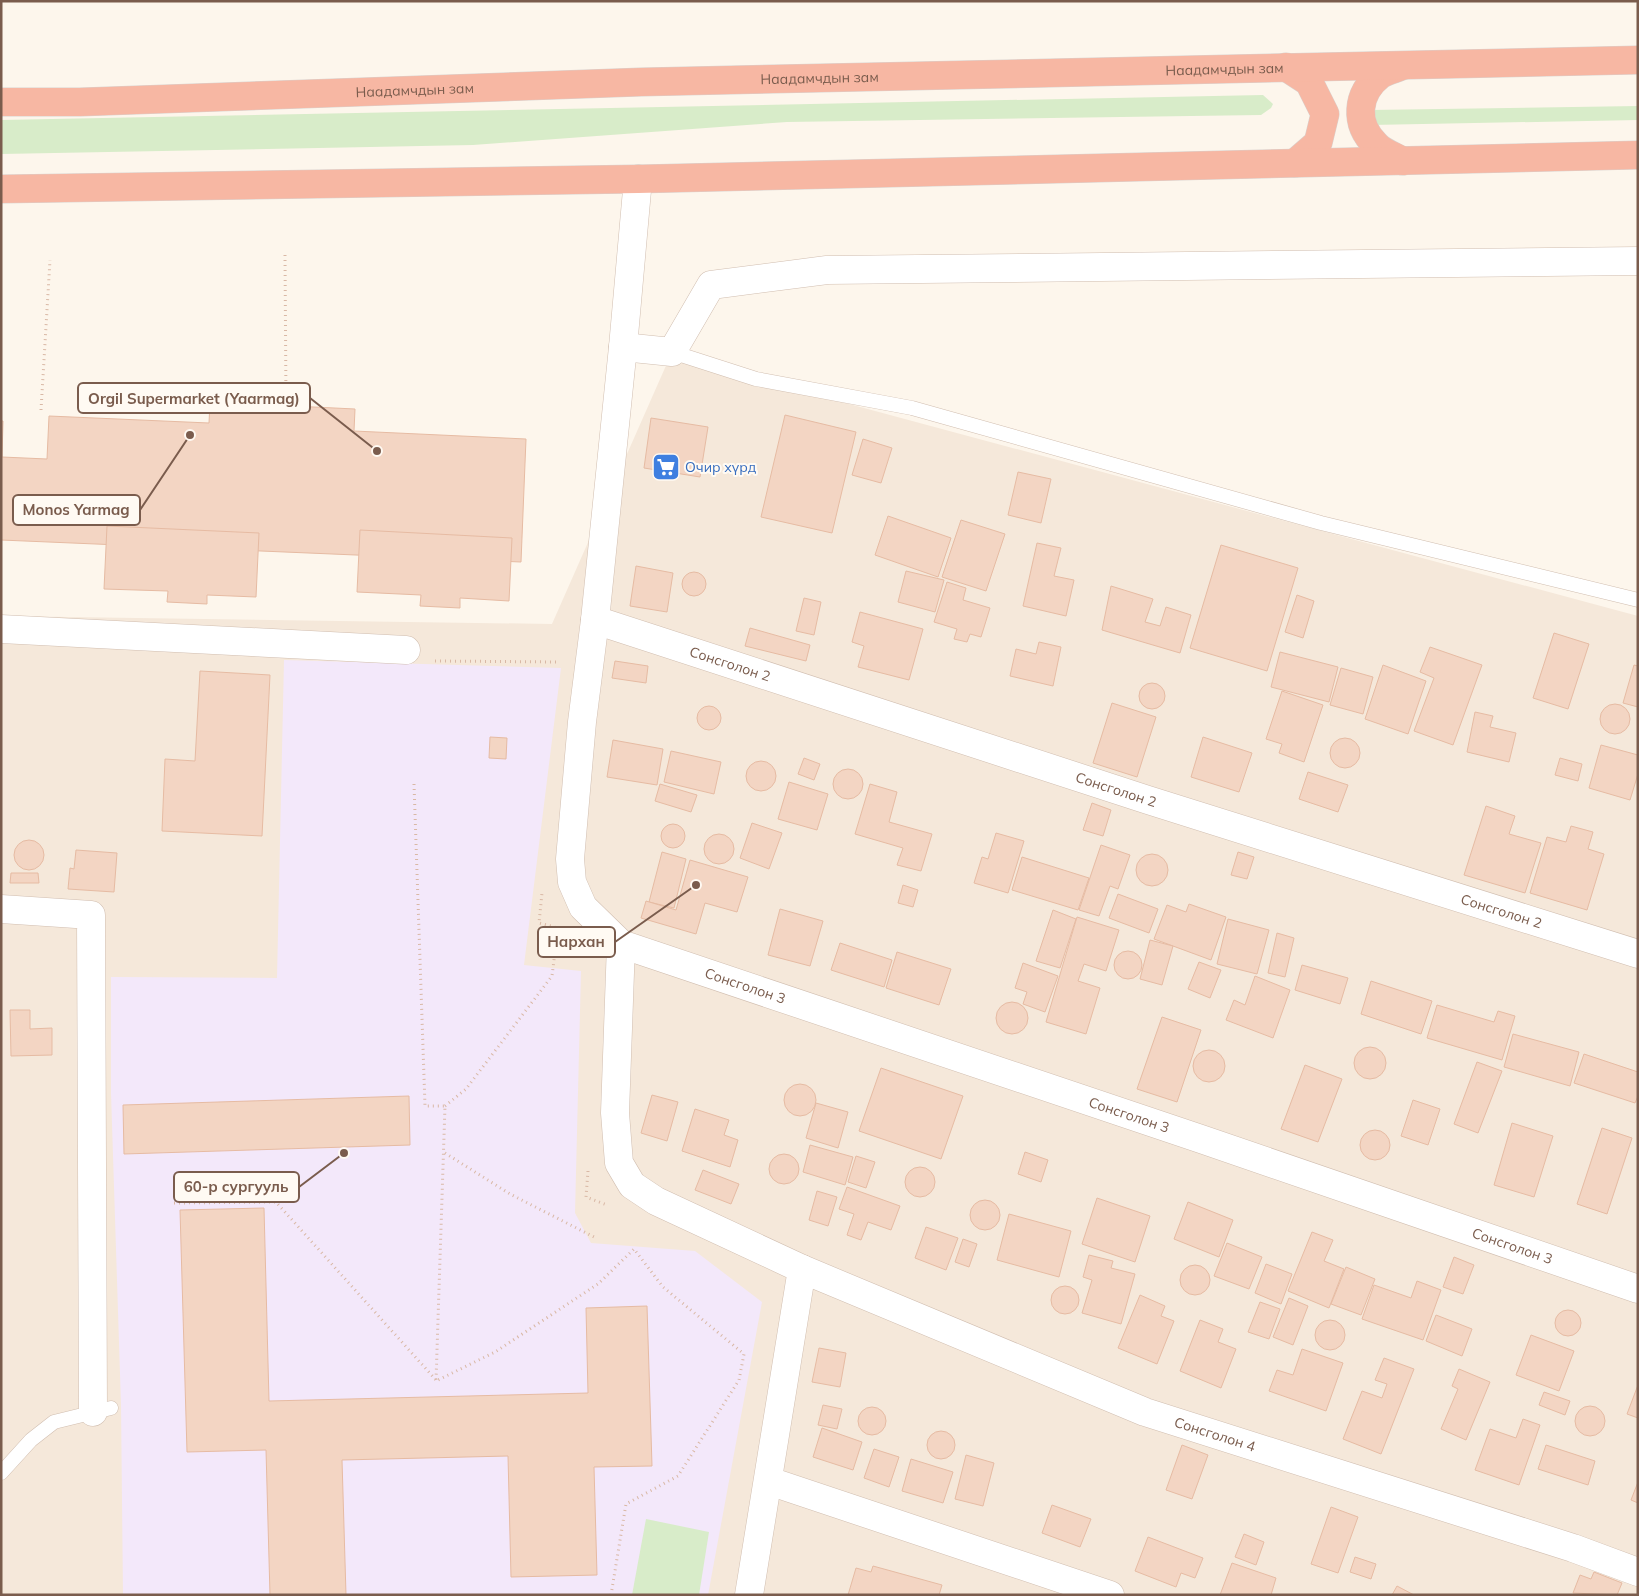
<svg xmlns="http://www.w3.org/2000/svg" width="1639" height="1596" font-family="Mulish,sans-serif">
  <style>
    .residential { fill: #f5e8da }
    .education { fill: #f3e8fa }
    .green { fill: #d8ecc9 }
    .building { fill: #f3d5c3; stroke: #e6bba3 }
    .lines { fill: none; stroke-linecap: round; stroke-linejoin: round }
    .lane-casing { stroke: #d1beb0; stroke-width: 15 }
    .street-casing { stroke: #d1beb0; stroke-width: 29 }
    .highway-casing { stroke: #dad1cd; stroke-width: 29 }
    .path { stroke: #d9b8a5; stroke-width: 3; stroke-dasharray: 1 4; stroke-linecap: butt }
    .lane { stroke: #fff; stroke-width: 14 }
    .street { stroke: #fff; stroke-width: 28 }
    .highway { stroke: #f7b7a3; stroke-width: 28 }
    .labels { text-anchor: middle; dominant-baseline: central; stroke-width: 4; stroke-linejoin: round; paint-order: stroke }
    .street-label { font-size: 14px; fill: #7a5c4d; stroke: #fffaf3 }
    .shop-label { font-size: 14px; fill: #366cbe; stroke: #fffaf3; text-anchor: start }
    .leader { fill: none; stroke: #7a5c4d; stroke-width: 2 }
    .callout-dot { fill: #7a5c4d; stroke: #fffaf3; stroke-width: 2 }
    .callout { fill: #fffaf3; stroke: #7a5c4d; stroke-width: 2 }
    .callout-label { font-size: 15px; text-anchor: middle; font-weight: bold; fill: #7a5c4d }
  </style>
  <rect width="100%" height="100%" fill="#fdf6ec"/>
  <polygon class="residential" points="672,352 756,379 1638,616 1638,1595 1,1595 1,616 552,624"/>
  <polygon class="education" points="284,660 561,668 524,965 581,971 575,1213 591,1243 695,1251 762,1302 708,1595 123,1595 121,1405 111,1093 111,977 277,978"/>
  <g class="green">
    <polygon points="1263,95 1273,104 1271,108 1261,115 787,122 473,145 1,154 1,120"/>
    <polygon points="1638,106 1638,120 1371,125 1370,110"/>
    <polygon points="646,1519 709,1532 699,1595 632,1595"/>
  </g>
  <g class="building">
    <polygon points="210,402 355,409 354,431 526,439 521,562 1,540 1,421 3,421 2,457 47,459 49,416 209,423"/>
    <polygon points="785,415 856,432 832,533 761,517"/>
    <polygon points="651,418 708,427 700,477 644,468"/>
    <polygon points="863,439 892,448 881,483 852,475"/>
    <polygon points="1018,472 1051,479 1041,523 1008,515"/>
    <polygon points="888,516 951,538 938,577 875,555"/>
    <polygon points="961,520 1005,534 986,591 942,577"/>
    <polygon points="107,526 259,533 256,597 207,595 207,604 167,602 168,591 104,589"/>
    <polygon points="360,530 512,538 509,601 460,598 460,608 420,606 421,595 357,592"/>
    <polygon points="1037,543 1061,548 1054,576 1074,580 1066,616 1023,606"/>
    <polygon points="1221,545 1298,568 1267,671 1190,648"/>
    <polygon points="636,566 673,573 667,612 630,606"/>
    <polygon points="906,571 944,580 935,612 898,602"/>
    <circle cx="694" cy="584" r="12"/>
    <polygon points="947,582 966,588 963,600 990,608 981,637 970,634 967,642 954,639 957,629 934,622"/>
    <polygon points="1111,586 1153,599 1145,622 1160,626 1166,607 1191,615 1180,653 1102,630"/>
    <polygon points="1297,595 1314,601 1303,638 1285,632"/>
    <polygon points="804,598 821,602 814,635 796,631"/>
    <polygon points="860,612 923,629 909,680 858,667 864,646 852,642"/>
    <polygon points="750,628 810,645 806,661 745,646"/>
    <polygon points="1554,633 1589,644 1568,709 1533,698"/>
    <polygon points="1039,642 1061,647 1053,686 1010,676 1016,649 1036,654"/>
    <polygon points="1430,647 1482,665 1453,745 1414,731 1434,678 1420,672"/>
    <polygon points="1280,652 1338,667 1329,702 1271,687"/>
    <polygon points="615,661 648,666 646,683 612,678"/>
    <polygon points="1383,665 1426,681 1408,734 1365,719"/>
    <polygon points="1634,665 1638,666 1638,707 1623,703"/>
    <polygon points="1341,668 1373,677 1363,714 1330,705"/>
    <polygon points="200,671 270,675 262,836 162,831 165,759 195,761"/>
    <circle cx="1152" cy="696" r="13"/>
    <polygon points="1282,691 1323,705 1304,762 1279,753 1282,744 1266,739"/>
    <polygon points="1112,703 1156,717 1137,777 1093,763"/>
    <circle cx="1615" cy="719" r="15"/>
    <circle cx="709" cy="718" r="12"/>
    <polygon points="1475,712 1493,716 1490,727 1516,733 1509,762 1467,752"/>
    <polygon points="490,737 507,738 506,759 489,758"/>
    <polygon points="1203,737 1252,753 1239,792 1191,777"/>
    <circle cx="1345" cy="753" r="15"/>
    <polygon points="613,740 663,749 657,785 607,777"/>
    <polygon points="1601,745 1638,755 1638,774 1630,800 1589,788"/>
    <polygon points="671,751 721,762 714,794 664,782"/>
    <polygon points="804,758 820,764 814,780 798,774"/>
    <polygon points="1560,758 1582,764 1578,781 1555,775"/>
    <circle cx="761" cy="776" r="15"/>
    <circle cx="848" cy="784" r="15"/>
    <polygon points="1308,772 1348,785 1338,812 1299,799"/>
    <polygon points="789,782 828,794 817,830 778,819"/>
    <polygon points="660,784 697,795 691,812 655,801"/>
    <polygon points="870,784 897,792 889,822 932,834 921,871 897,865 903,848 855,834"/>
    <polygon points="1092,803 1111,810 1103,836 1083,830"/>
    <polygon points="1486,806 1515,816 1509,834 1541,843 1525,893 1464,875"/>
    <polygon points="752,823 782,833 769,869 740,858"/>
    <circle cx="673" cy="836" r="12"/>
    <polygon points="1571,826 1593,832 1588,849 1604,854 1587,910 1530,893 1547,837 1566,842"/>
    <polygon points="996,833 1024,841 1008,893 974,883 982,857 988,859"/>
    <circle cx="719" cy="849" r="15"/>
    <circle cx="29" cy="855" r="15"/>
    <polygon points="1101,845 1130,855 1118,889 1110,886 1099,916 1079,910"/>
    <polygon points="76,850 117,853 114,892 68,889 70,868 74,869"/>
    <polygon points="662,852 686,859 674,908 649,902"/>
    <polygon points="1238,852 1254,857 1247,879 1231,875"/>
    <circle cx="1152" cy="870" r="16"/>
    <polygon points="1022,857 1089,878 1078,910 1012,890"/>
    <polygon points="690,860 748,877 737,912 705,903 696,934 641,918 646,901 676,910"/>
    <polygon points="11,873 38,873 39,883 10,883"/>
    <polygon points="903,885 918,890 913,907 898,903"/>
    <polygon points="1118,894 1158,909 1149,933 1109,918"/>
    <polygon points="1189,904 1226,917 1211,960 1154,939 1167,905 1186,912"/>
    <polygon points="780,909 823,921 810,966 768,955"/>
    <polygon points="1053,910 1076,919 1060,968 1036,961"/>
    <polygon points="1077,917 1119,930 1106,971 1084,964 1078,981 1100,988 1086,1034 1046,1022"/>
    <polygon points="1228,919 1269,930 1257,974 1217,964"/>
    <polygon points="1277,933 1294,938 1285,977 1268,973"/>
    <polygon points="1150,940 1173,946 1162,985 1140,979"/>
    <polygon points="840,943 892,960 884,987 831,970"/>
    <circle cx="1128" cy="965" r="14"/>
    <polygon points="897,952 951,969 939,1005 886,988"/>
    <polygon points="1199,962 1221,970 1210,998 1188,989"/>
    <polygon points="1023,963 1058,976 1045,1012 1023,1004 1027,992 1015,988"/>
    <polygon points="1302,965 1348,978 1340,1004 1295,990"/>
    <polygon points="1255,976 1290,990 1273,1038 1226,1020 1234,1000 1245,1005"/>
    <polygon points="1371,981 1432,1001 1421,1034 1361,1014"/>
    <circle cx="1012" cy="1018" r="16"/>
    <polygon points="1437,1005 1494,1022 1498,1011 1515,1016 1502,1060 1427,1038"/>
    <polygon points="10,1010 30,1010 30,1029 52,1028 52,1055 11,1056"/>
    <polygon points="1162,1017 1201,1030 1177,1102 1137,1089"/>
    <polygon points="1513,1034 1579,1052 1570,1086 1504,1067"/>
    <circle cx="1370" cy="1063" r="16"/>
    <circle cx="1209" cy="1066" r="16"/>
    <polygon points="1584,1054 1638,1072 1638,1096 1635,1103 1574,1083"/>
    <polygon points="1477,1062 1502,1071 1478,1133 1454,1124"/>
    <polygon points="1305,1065 1342,1079 1318,1142 1281,1129"/>
    <polygon points="881,1068 963,1096 941,1159 859,1131"/>
    <circle cx="800" cy="1100" r="16"/>
    <polygon points="652,1095 678,1102 667,1141 641,1133"/>
    <polygon points="409,1096 410,1145 124,1154 123,1105"/>
    <polygon points="1413,1100 1440,1109 1428,1145 1401,1136"/>
    <polygon points="816,1103 848,1112 838,1148 806,1138"/>
    <polygon points="695,1109 729,1120 724,1135 738,1140 730,1167 682,1151"/>
    <polygon points="1512,1123 1553,1136 1534,1197 1494,1185"/>
    <polygon points="1602,1128 1632,1138 1607,1214 1577,1204"/>
    <circle cx="1375" cy="1145" r="15"/>
    <polygon points="810,1145 853,1157 845,1185 803,1172"/>
    <polygon points="1025,1152 1048,1160 1041,1182 1018,1174"/>
    <circle cx="784" cy="1169" r="15"/>
    <polygon points="856,1156 875,1162 866,1188 848,1182"/>
    <circle cx="920" cy="1182" r="15"/>
    <polygon points="703,1170 739,1184 731,1204 695,1190"/>
    <polygon points="847,1187 900,1206 891,1230 868,1222 861,1240 847,1235 854,1214 839,1209"/>
    <polygon points="817,1191 837,1197 828,1226 809,1220"/>
    <polygon points="1097,1198 1150,1216 1135,1262 1082,1244"/>
    <circle cx="985" cy="1215" r="15"/>
    <polygon points="1188,1202 1233,1220 1219,1257 1174,1239"/>
    <polygon points="264,1208 269,1401 588,1393 586,1308 647,1306 652,1466 594,1467 597,1575 511,1577 508,1456 342,1460 346,1595 270,1595 266,1450 187,1452 180,1210"/>
    <polygon points="1009,1214 1071,1231 1059,1277 997,1260"/>
    <polygon points="926,1227 958,1238 946,1270 915,1258"/>
    <polygon points="1312,1232 1333,1240 1324,1261 1344,1269 1329,1308 1288,1291"/>
    <polygon points="963,1239 977,1244 969,1267 955,1262"/>
    <polygon points="1227,1243 1262,1257 1249,1289 1214,1276"/>
    <polygon points="1089,1255 1113,1261 1111,1268 1135,1274 1121,1324 1082,1313 1092,1280 1083,1277"/>
    <polygon points="1454,1257 1474,1265 1463,1294 1443,1287"/>
    <polygon points="1266,1264 1292,1274 1281,1304 1255,1293"/>
    <circle cx="1195" cy="1280" r="15"/>
    <polygon points="1346,1267 1375,1279 1361,1315 1331,1304"/>
    <polygon points="1417,1281 1441,1290 1423,1340 1362,1319 1374,1285 1411,1298"/>
    <circle cx="1065" cy="1300" r="14"/>
    <polygon points="1140,1295 1165,1306 1161,1316 1174,1321 1157,1364 1118,1348"/>
    <polygon points="1289,1298 1308,1306 1293,1345 1273,1337"/>
    <polygon points="1260,1302 1280,1309 1269,1339 1248,1332"/>
    <circle cx="1568" cy="1323" r="13"/>
    <polygon points="1436,1315 1472,1329 1462,1356 1426,1341"/>
    <polygon points="1200,1320 1223,1329 1218,1342 1236,1349 1221,1388 1180,1371"/>
    <circle cx="1330" cy="1335" r="15"/>
    <polygon points="1531,1335 1574,1351 1559,1391 1516,1375"/>
    <polygon points="819,1348 846,1353 840,1387 812,1382"/>
    <polygon points="1302,1349 1343,1363 1326,1411 1269,1391 1277,1370 1293,1375"/>
    <polygon points="1384,1358 1414,1369 1381,1454 1343,1439 1362,1391 1382,1398 1387,1384 1375,1380"/>
    <polygon points="1459,1369 1490,1382 1466,1440 1441,1429 1458,1389 1452,1386"/>
    <polygon points="1638,1385 1638,1418 1627,1414"/>
    <polygon points="1544,1392 1570,1401 1565,1415 1539,1405"/>
    <polygon points="823,1405 842,1409 837,1429 818,1425"/>
    <circle cx="1590" cy="1421" r="15"/>
    <circle cx="872" cy="1421" r="14"/>
    <polygon points="1523,1419 1540,1425 1519,1485 1475,1470 1490,1429 1516,1438"/>
    <polygon points="822,1428 862,1442 853,1470 813,1457"/>
    <circle cx="941" cy="1445" r="14"/>
    <polygon points="1182,1445 1208,1455 1192,1499 1166,1490"/>
    <polygon points="1546,1445 1595,1461 1588,1485 1538,1469"/>
    <polygon points="874,1449 899,1457 889,1487 864,1478"/>
    <polygon points="966,1455 994,1463 983,1506 955,1499"/>
    <polygon points="911,1459 953,1472 943,1503 902,1491"/>
    <polygon points="1638,1482 1638,1503 1631,1500"/>
    <polygon points="1052,1505 1091,1519 1080,1547 1042,1533"/>
    <polygon points="1331,1507 1358,1517 1338,1573 1311,1564"/>
    <polygon points="1244,1534 1264,1542 1256,1565 1235,1557"/>
    <polygon points="1148,1537 1203,1558 1195,1578 1181,1573 1176,1587 1135,1571"/>
    <polygon points="1355,1557 1376,1564 1371,1579 1350,1572"/>
    <polygon points="1232,1563 1276,1578 1271,1595 1220,1595"/>
    <polygon points="873,1566 942,1585 939,1595 848,1595 856,1568 871,1572"/>
    <polygon points="1594,1572 1622,1583 1617,1595 1573,1593 1580,1575 1591,1579"/>
    <polygon points="1397,1586 1414,1595 1392,1595"/>
  </g>
  <g class="lines">
    <g class="lane-casing">
      <g id="lane">
        <polyline points="672,352 756,379 912,408 1321,523 1638,600"/>
        <polyline points="1,1473 31,1440 54,1422 111,1408"/>
      </g>
    </g>
    <g class="street-casing">
      <g id="street">
        <polyline points="638,179 623,347 595,620 582,722 570,859 572,882 583,907 621,944 615,1113 619,1163 632,1185 656,1201 802,1269 749,1595"/>
        <polyline points="623,347 672,352 711,285 827,270 1638,261"/>
        <path id="s1" d="M595 620 1148 800 1638 954"/>
        <polyline points="1,629 406,650"/>
        <polyline points="1,909 91,915 93,1412"/>
        <path id="s2" d="M621 944 1201 1139 1638 1289"/>
        <path id="s3" d="M802 1269 1145 1412 1573 1548 1638 1572"/>
        <polyline points="769,1481 1110,1595"/>
      </g>
    </g>
    <g class="highway-casing">
      <g id="highway">
        <path d="M1402 66C1395 69 1386 71 1380 75 1356 94 1354 124 1376 145 1382 152 1394 156 1403 161"/>
        <polyline points="1286,67 1309,82 1325,114 1318,143 1295,163"/>
        <path id="s4" d="M1 102H80L641 82 1638 60"/>
        <polyline points="1,189 638,179 1638,155"/>
      </g>
    </g>
    <g class="path">
      <polyline points="285,255 286,401"/>
      <polyline points="41,410 50,260"/>
      <polyline points="435,661 559,662"/>
      <polyline points="414,784 425,1106 445,1106 436,1381 495,1352 598,1284 634,1249 663,1287 744,1354 739,1380 678,1476 626,1504 611,1595"/>
      <polyline points="445,1106 466,1089 552,976 558,928 539,923 542,893"/>
      <polyline points="445,1153 510,1194 596,1238"/>
      <polyline points="588,1171 586,1197 607,1205"/>
      <polyline points="174,1203 276,1202 436,1380"/>
    </g>
    <use href="#lane" class="lane"/>
    <use href="#street" class="street"/>
    <use href="#highway" class="highway"/>
  </g>
  <defs>
    <g id="supermarket-square" transform="scale(1.4375)"><rect x="-9" y="-9" width="18" height="18" rx="4" fill="#3f7fe0" stroke="#fffaf3"/><path d="M-6-5.5h2.5l.6 2H6L4.5 2H-2.5L-4.4-4H-6ZM-1.5 3.2a1.3 1.3 0 1 0 .1 0ZM3 3.2a1.3 1.3 0 1 0 .1 0Z" fill="#fff"/></g>
  </defs>
  <g fill-rule="evenodd">
    <use href="#supermarket-square" x="666" y="467"/>
  </g>
  <g class="labels">
    <g class="street-label">
      <text stroke="none"><textPath href="#s4" startOffset="1224">Наадамчдын зам</textPath></text>
      <text stroke="none"><textPath href="#s4" startOffset="819">Наадамчдын зам</textPath></text>
      <text stroke="none"><textPath href="#s4" startOffset="414">Наадамчдын зам</textPath></text>
      <text stroke="none"><textPath href="#s1" startOffset="142">Сонсголон 2</textPath></text>
      <text stroke="none"><textPath href="#s1" startOffset="548">Сонсголон 2</textPath></text>
      <text stroke="none"><textPath href="#s1" startOffset="952">Сонсголон 2</textPath></text>
      <text stroke="none"><textPath href="#s2" startOffset="131">Сонсголон 3</textPath></text>
      <text stroke="none"><textPath href="#s2" startOffset="536">Сонсголон 3</textPath></text>
      <text stroke="none"><textPath href="#s2" startOffset="941">Сонсголон 3</textPath></text>
      <text stroke="none"><textPath href="#s3" startOffset="445">Сонсголон 4</textPath></text>
    </g>
    <g class="shop-label">
      <text x="685" y="467">Очир хүрд</text>
    </g>
  </g>
  <path class="leader" d="M377 451L310 398M190 435L140 510M696 885L615 942M344 1153L299 1187"/>
  <g class="callout-dot">
    <circle cx="377" cy="451" r="5"/>
    <circle cx="190" cy="435" r="5"/>
    <circle cx="696" cy="885" r="5"/>
    <circle cx="344" cy="1153" r="5"/>
  </g>
  <g class="callout">
    <rect x="78" y="383" width="232" height="30" rx="5"/>
    <rect x="13" y="495" width="127" height="30" rx="5"/>
    <rect x="538" y="927" width="77" height="30" rx="5"/>
    <rect x="174" y="1172" width="125" height="30" rx="5"/>
  </g>
  <g class="callout-label">
    <text x="194" y="404">Orgil Supermarket (Yaarmag)</text>
    <text x="76" y="515">Monos Yarmag</text>
    <text x="576" y="947">Нархан</text>
    <text x="236" y="1192">60-р сургууль</text>
  </g>
  <rect width="1639" height="1596" fill="none" stroke="#7a5c4d" stroke-width="5"/>
</svg>
